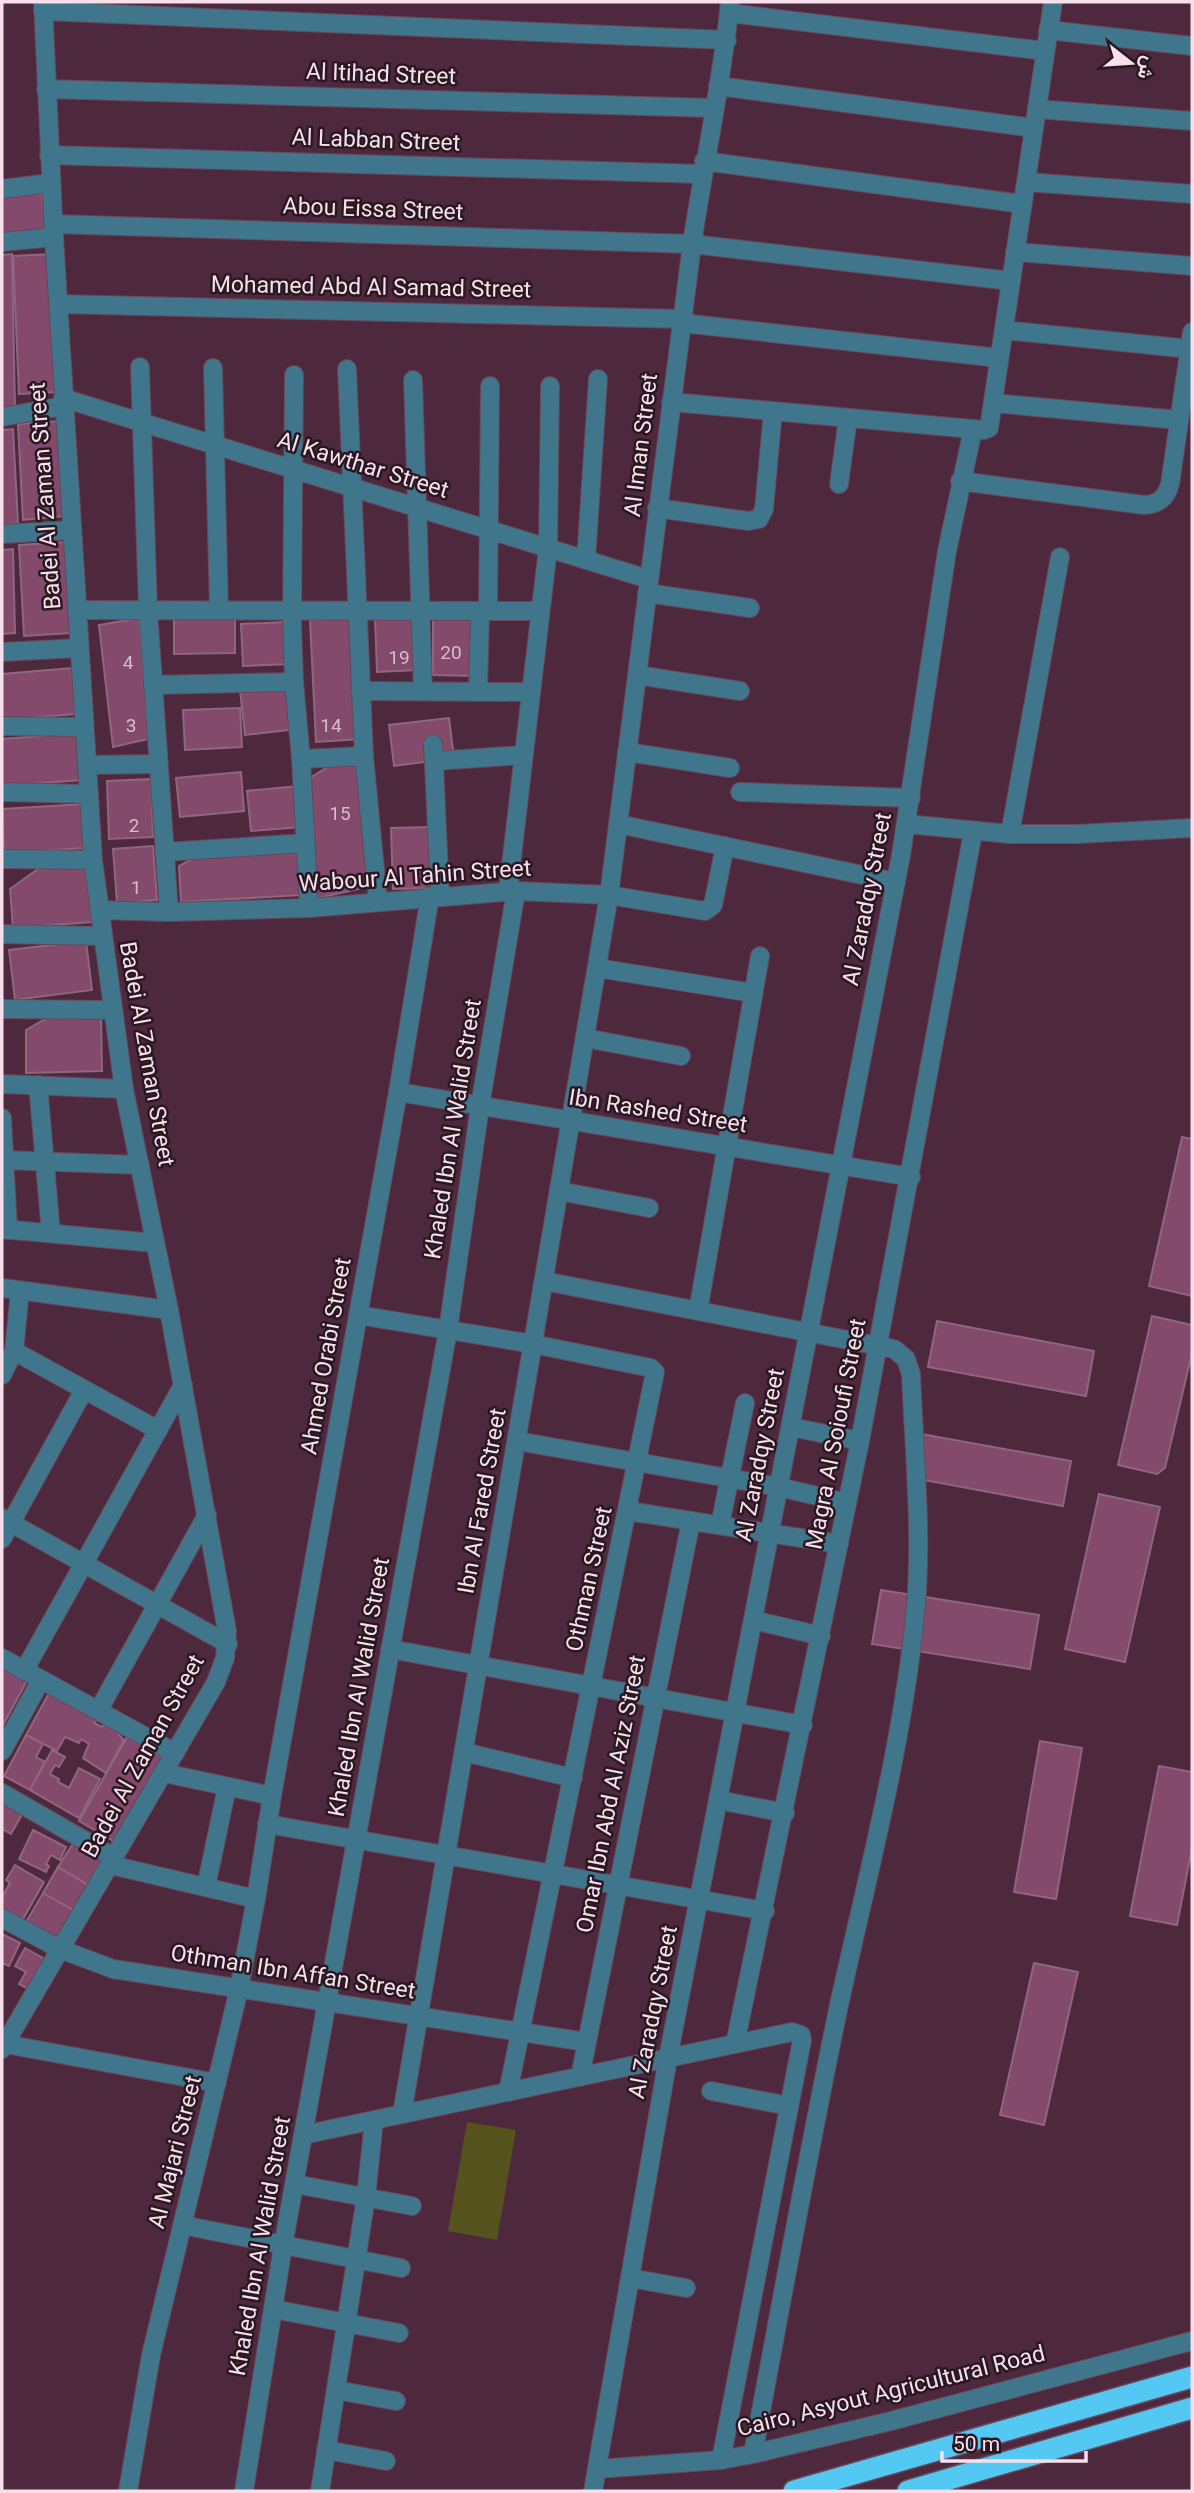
<svg xmlns="http://www.w3.org/2000/svg" width="1194" height="2493" font-family="Roboto,Vazirmatn,sans-serif">
  <style>
    .garden { fill: #55521e }
    .building { fill: #834a6b; stroke: #90667d; stroke-width: 2 }
    .lines { fill: none; stroke-linecap: round; stroke-linejoin: round }
    .minor-casing { stroke: #69465a; stroke-width: 20 }
    .highway-casing { stroke: #69465a; stroke-width: 24 }
    .minor { stroke: #3f768b; stroke-width: 18 }
    .highway { stroke: #53c8f2; stroke-width: 21 }
    .labels { text-anchor: middle; dominant-baseline: central; stroke-width: 5; stroke-linejoin: round; paint-order: stroke }
    .number-label { font-size: 19px; fill: #dabacb }
    .street-label { font-size: 23px; fill: #f7dfeb; stroke: #291822 }
  </style>
  <rect width="100%" height="100%" fill="#4e293e"/>
  <polygon class="garden" points="467,2122 516,2130 497,2240 448,2231"/>
  <g class="building">
    <polygon points="42,194 47,233 2,236 2,195"/>
    <polygon points="12,254 15,410 2,410 2,255"/>
    <polygon points="53,254 58,392 19,394 13,256"/>
    <polygon points="59,421 64,516 23,520 18,424"/>
    <polygon points="13,429 18,524 2,525 2,430"/>
    <polygon points="66,542 71,633 24,636 19,545"/>
    <polygon points="13,549 15,633 2,634 2,550"/>
    <polygon points="433,612 478,613 477,676 433,675"/>
    <polygon points="235,615 235,653 174,654 174,616"/>
    <polygon points="416,615 418,670 377,672 375,617"/>
    <polygon points="139,618 148,739 113,747 99,625"/>
    <polygon points="355,618 361,739 316,742 310,620"/>
    <polygon points="288,622 290,664 243,666 241,624"/>
    <polygon points="72,668 75,714 2,720 2,674"/>
    <polygon points="292,684 297,729 245,735 240,690"/>
    <polygon points="240,708 242,747 185,750 183,710"/>
    <polygon points="449,718 454,758 394,766 389,725"/>
    <polygon points="79,733 83,780 2,786 2,739"/>
    <polygon points="356,764 375,885 310,900 308,779 331,765"/>
    <polygon points="241,772 244,811 180,817 176,778"/>
    <polygon points="151,779 153,837 109,839 107,781"/>
    <polygon points="298,786 301,827 251,831 247,791"/>
    <polygon points="84,804 86,848 4,853 2,809"/>
    <polygon points="433,827 435,888 393,889 391,828"/>
    <polygon points="153,846 157,900 117,903 113,849"/>
    <polygon points="299,852 301,895 181,902 179,866 194,858"/>
    <polygon points="88,865 92,922 13,928 10,889 38,869"/>
    <polygon points="86,941 92,990 15,1000 9,950"/>
    <polygon points="101,1014 102,1071 26,1073 26,1030 52,1015"/>
    <polygon points="1182,1137 1192,1139 1192,1296 1149,1286"/>
    <polygon points="1152,1316 1192,1325 1192,1353 1165,1468 1157,1474 1118,1465"/>
    <polygon points="937,1321 1094,1351 1086,1396 928,1367"/>
    <polygon points="916,1433 1071,1461 1063,1506 908,1477"/>
    <polygon points="1099,1494 1160,1507 1125,1662 1065,1649"/>
    <polygon points="881,1590 1039,1615 1030,1669 872,1644"/>
    <polygon points="2,1667 27,1681 2,1727"/>
    <polygon points="49,1693 97,1720 94,1723 102,1727 104,1723 121,1732 119,1735 124,1740 106,1773 83,1758 89,1744 81,1739 79,1743 65,1737 57,1751 26,1735"/>
    <polygon points="26,1735 43,1744 36,1757 45,1762 30,1790 4,1776"/>
    <polygon points="127,1737 164,1758 117,1843 79,1821"/>
    <polygon points="1040,1741 1082,1748 1056,1899 1014,1892"/>
    <polygon points="52,1750 65,1757 59,1767 55,1765 50,1774 59,1779 58,1782 69,1788 79,1768 100,1779 79,1818 30,1790"/>
    <polygon points="1159,1766 1192,1772 1192,1848 1177,1925 1130,1916"/>
    <polygon points="2,1798 24,1811 11,1834 2,1829"/>
    <polygon points="33,1830 66,1847 60,1860 51,1855 46,1864 49,1866 46,1872 19,1859"/>
    <polygon points="74,1842 108,1862 93,1888 58,1867"/>
    <polygon points="15,1865 44,1882 19,1926 2,1916 2,1897 10,1883 6,1880"/>
    <polygon points="58,1867 93,1888 78,1913 43,1893"/>
    <polygon points="43,1893 78,1913 59,1944 25,1924"/>
    <polygon points="2,1934 20,1943 9,1966 2,1963"/>
    <polygon points="25,1948 48,1961 32,1991 19,1984 26,1972 15,1966"/>
    <polygon points="1034,1963 1078,1972 1044,2125 1000,2115"/>
  </g>
  <g class="lines">
    <g class="minor-casing">
      <g id="minor">
        <polyline points="43,11 727,40"/>
        <polyline points="729,13 1045,51"/>
        <polyline points="1048,30 1192,46"/>
        <polyline points="718,86 1034,128"/>
        <polyline points="46,89 714,108"/>
        <polyline points="1037,109 1192,121"/>
        <polyline points="49,155 702,174"/>
        <polyline points="704,161 1022,204"/>
        <polyline points="1026,182 1192,194"/>
        <polyline points="2,189 51,183"/>
        <polyline points="53,224 692,244 1011,281"/>
        <polyline points="2,242 54,237"/>
        <polyline points="1015,252 1192,266"/>
        <polyline points="58,304 682,319"/>
        <polyline points="682,323 999,358"/>
        <polyline points="1004,330 1190,349"/>
        <polyline points="140,367 148,610 169,912"/>
        <polyline points="213,368 219,610"/>
        <polyline points="347,369 364,756 378,901"/>
        <polyline points="294,375 292,622 294,682 301,759 309,908"/>
        <polyline points="413,380 423,691"/>
        <polyline points="63,398 648,579"/>
        <polyline points="671,402 984,430 989,428 1053,2"/>
        <polyline points="993,403 1179,420"/>
        <polyline points="2,417 64,406"/>
        <path d="M960 481 1144 505C1159 504 1166 498 1170 484L1192 332"/>
        <polyline points="839,484 848,418"/>
        <polyline points="657,508 748,521 759,519 764,509 773,411"/>
        <polyline points="2,534 72,530"/>
        <polyline points="586,560 598,379"/>
        <polyline points="647,593 750,608"/>
        <polyline points="77,610 540,611"/>
        <polyline points="488,610 490,386"/>
        <polyline points="2,652 79,648"/>
        <polyline points="637,675 740,691"/>
        <polyline points="153,685 294,682"/>
        <polyline points="360,691 531,692"/>
        <polyline points="478,692 480,611"/>
        <polyline points="2,726 84,727"/>
        <polyline points="433,744 440,895"/>
        <polyline points="627,752 730,768"/>
        <polyline points="301,759 364,756"/>
        <polyline points="434,761 523,755"/>
        <polyline points="87,765 158,764"/>
        <polyline points="2,792 89,794"/>
        <polyline points="740,792 911,798"/>
        <polyline points="618,824 896,882"/>
        <polyline points="907,824 1010,834 1077,834 1192,828"/>
        <polyline points="1010,834 1060,557"/>
        <polyline points="164,852 306,843"/>
        <polyline points="2,859 93,860"/>
        <polyline points="508,891 548,548 550,386"/>
        <polyline points="99,910 169,912 309,908 516,891 609,895 705,911 713,905 725,846"/>
        <polyline points="2,934 102,936"/>
        <polyline points="597,968 753,993"/>
        <polyline points="2,1009 113,1010"/>
        <polyline points="585,1038 681,1056"/>
        <polyline points="2,1084 124,1089"/>
        <polyline points="38,1085 51,1233"/>
        <polyline points="398,1092 911,1177"/>
        <polyline points="2,1118 8,1230"/>
        <polyline points="2,1160 140,1165"/>
        <polyline points="559,1191 649,1208"/>
        <polyline points="2,1229 155,1243"/>
        <path d="M544 1281 894 1349 906 1359 911 1374C914 1450 922 1529 916 1605 904 1740 868 1873 839 2005 808 2154 781 2304 753 2454"/>
        <polyline points="2,1288 169,1310"/>
        <polyline points="698,1311 760,956"/>
        <polyline points="358,1315 533,1344 651,1368 655,1372 508,2092"/>
        <polyline points="14,1351 158,1430"/>
        <polyline points="2,1375 14,1351 20,1291"/>
        <polyline points="791,1427 860,1441"/>
        <polyline points="517,1441 779,1487 847,1503"/>
        <polyline points="628,1511 839,1544"/>
        <polyline points="2,1518 228,1644"/>
        <polyline points="720,1525 745,1403"/>
        <polyline points="2,1539 84,1390"/>
        <polyline points="753,1620 821,1636"/>
        <polyline points="390,1649 803,1725"/>
        <polyline points="2,1658 175,1753"/>
        <polyline points="24,1671 183,1385"/>
        <polyline points="98,1711 207,1515"/>
        <polyline points="2,1751 41,1680"/>
        <polyline points="464,1752 573,1778"/>
        <polyline points="164,1773 272,1796"/>
        <polyline points="2,1793 115,1858"/>
        <polyline points="718,1800 785,1813"/>
        <polyline points="267,1824 765,1911"/>
        <polyline points="111,1865 256,1899"/>
        <polyline points="206,1887 227,1787"/>
        <polyline points="2,1918 60,1949 113,1969 586,2042"/>
        <polyline points="5,2044 217,2083"/>
        <polyline points="735,2044 860,1441 973,832"/>
        <polyline points="2,2049 216,1682 225,1658 227,1631 169,1310 124,1089 93,860 54,237 43,2"/>
        <polyline points="580,2077 691,1521"/>
        <polyline points="711,2091 789,2106"/>
        <path d="M402 2114 609 895 692 244C704 163 722 83 730 2"/>
        <polyline points="303,2135 792,2032 801,2035 802,2040 721,2460"/>
        <polyline points="295,2184 412,2206"/>
        <polyline points="182,2225 401,2268"/>
        <polyline points="630,2278 686,2288"/>
        <polyline points="273,2309 399,2333"/>
        <polyline points="336,2390 396,2401"/>
        <polyline points="326,2450 386,2461"/>
        <polyline points="597,2469 721,2460 753,2454 891,2421 1192,2341"/>
        <polyline points="128,2491 151,2355 239,1989 256,1899 272,1796 398,1092 430,896"/>
        <polyline points="244,2491 283,2246 448,1330 480,1106 516,891"/>
        <polyline points="320,2491 366,2197 374,2120"/>
        <polyline points="593,2491 668,2058 901,855 947,551 973,429"/>
      </g>
    </g>
    <g class="highway-casing">
      <g id="highway">
        <polyline points="794,2491 1192,2377"/>
        <polyline points="908,2491 1192,2408"/>
      </g>
    </g>
    <use href="#minor" class="minor"/>
    <use href="#highway" class="highway"/>
  </g>
  <g class="labels">
    <g class="number-label">
      <text x="451" y="652">20</text>
      <text x="399" y="657">19</text>
      <text x="128" y="662">4</text>
      <text x="131" y="725">3</text>
      <text x="331" y="725">14</text>
      <text x="340" y="813">15</text>
      <text x="134" y="825">2</text>
      <text x="136" y="887">1</text>
    </g>
    <g class="street-label">
      <text transform="translate(381 74) rotate(2)">Al Itihad Street</text>
      <text transform="translate(376 140) rotate(2)">Al Labban Street</text>
      <text transform="translate(373 209) rotate(2)">Abou Eissa Street</text>
      <text transform="translate(371 287) rotate(1)">Mohamed Abd Al Samad Street</text>
      <text transform="translate(641 445) rotate(-83)">Al Iman Street</text>
      <text transform="translate(363 465) rotate(17)">Al Kawthar Street</text>
      <text transform="translate(45 496) rotate(-94)">Badei Al Zaman Street</text>
      <text transform="translate(415 876) rotate(-4)">Wabour Al Tahin Street</text>
      <text transform="translate(867 899) rotate(-79)">Al Zaradqy Street</text>
      <text transform="translate(147 1054) rotate(80)">Badei Al Zaman Street</text>
      <text transform="translate(658 1111) rotate(9)">Ibn Rashed Street</text>
      <text transform="translate(453 1129) rotate(-81)">Khaled Ibn Al Walid Street</text>
      <text transform="translate(326 1356) rotate(-80)">Ahmed Orabi Street</text>
      <text transform="translate(836 1434) rotate(-79)">Magra Al Soioufi Street</text>
      <text transform="translate(760 1455) rotate(-79)">Al Zaradqy Street</text>
      <text transform="translate(482 1501) rotate(-80)">Ibn Al Fared Street</text>
      <text transform="translate(589 1579) rotate(-78)">Othman Street</text>
      <text transform="translate(359 1687) rotate(-80)">Khaled Ibn Al Walid Street</text>
      <text transform="translate(143 1756) rotate(-61)">Badei Al Zaman Street</text>
      <text transform="translate(611 1794) rotate(-79)">Omar Ibn Abd Al Aziz Street</text>
      <text transform="translate(293 1972) rotate(9)">Othman Ibn Affan Street</text>
      <text transform="translate(653 2012) rotate(-79)">Al Zaradqy Street</text>
      <text transform="translate(175 2152) rotate(-76)">Al Majari Street</text>
      <text transform="translate(260 2246) rotate(-80)">Khaled Ibn Al Walid Street</text>
      <text transform="translate(891 2391) rotate(-14)">Cairo, Asyout Agricultural Road</text>
    </g>
  </g>
  <rect width="1194" height="2493" fill="none" stroke="#f7dfeb" stroke-width="7"/>
  <g transform="translate(1131 63) rotate(107)" stroke="#291822" stroke-width="5" paint-order="stroke">
  <path d="M0-5L12 26L0 18L-12 26Z" fill="#f7dfeb"/>
  <text y="-10" font-size="19" font-weight="bold" text-anchor="middle" fill="#f7dfeb">ش</text>
  </g>
  <path d="M942 2451v10h144v-10" fill="none" stroke="#f7dfeb" stroke-width="3.5"/>
  <text x="953" y="2451" font-size="21" fill="#f7dfeb" stroke="#291822" stroke-width="5" paint-order="stroke">50 m</text>
</svg>
